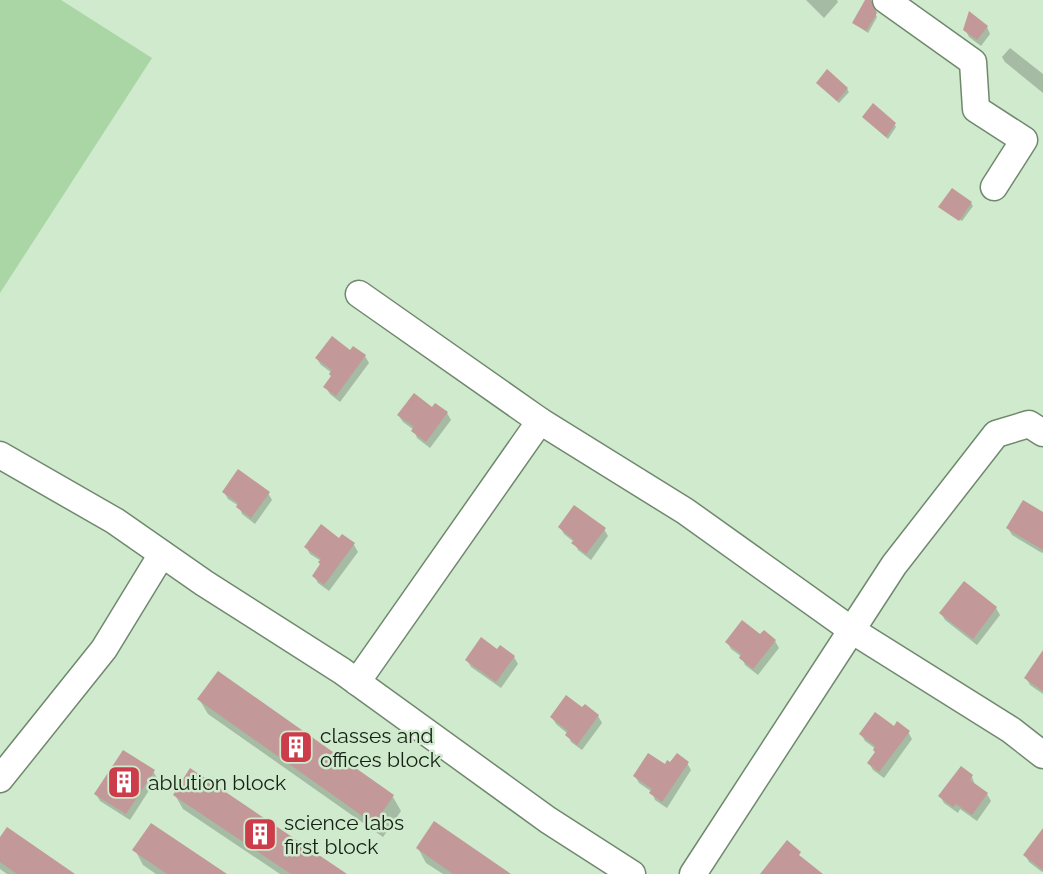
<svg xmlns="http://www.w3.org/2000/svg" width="1043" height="874" font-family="Raleway,sans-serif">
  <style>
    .grass { fill: #aad6a6 }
    .shadow { fill: #0003 }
    .building { fill: #c29998 }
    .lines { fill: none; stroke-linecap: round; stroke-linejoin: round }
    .minor-casing { stroke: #70896e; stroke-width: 29 }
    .minor { stroke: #fff; stroke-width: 26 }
    .labels { text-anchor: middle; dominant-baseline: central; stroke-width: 5; stroke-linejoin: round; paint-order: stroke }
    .poi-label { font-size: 21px; fill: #151f14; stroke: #cfeacc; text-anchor: start }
  </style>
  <rect width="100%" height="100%" fill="#cfeacc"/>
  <polygon class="grass" points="0,0 61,0 152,58 0,293"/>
  <g class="shadow">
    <polygon points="806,0 837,0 838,2 824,18"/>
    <polygon points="869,2 877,17 868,33 854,23"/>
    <polygon points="987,27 990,34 981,46 969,37 965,29"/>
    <polygon points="1010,48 1043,74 1043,93 1005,62 1002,57"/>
    <polygon points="820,86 847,89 849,92 839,103"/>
    <polygon points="866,120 894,124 896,127 888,139"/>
    <polygon points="971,203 973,206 962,221 941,207"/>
    <polygon points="350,352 365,356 369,363 340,402 330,394 326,388 333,377 332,373 321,365 317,359"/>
    <polygon points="432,409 447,413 451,420 430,448 417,438 414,430 403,422 399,416"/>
    <polygon points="224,492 268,493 272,500 255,524 242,514 239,506 228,499"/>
    <polygon points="1043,514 1043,552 1042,553 1012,535 1008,528"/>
    <polygon points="560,527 604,529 608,536 591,560 578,550 574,542 564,534"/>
    <polygon points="339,541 354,545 358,552 329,591 318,583 314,576 322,566 321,561 310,554 306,547"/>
    <polygon points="996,608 1000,615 977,645 945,620 941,613"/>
    <polygon points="761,637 775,641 779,648 758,675 745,665 742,657 731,649 727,642"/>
    <polygon points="1043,654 1043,694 1030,685 1026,678"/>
    <polygon points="514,657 518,664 501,688 471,667 467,660"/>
    <polygon points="199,699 393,797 401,811 383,837 208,714"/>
    <polygon points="582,710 598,716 602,723 582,750 571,742 568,734 556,724 552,717"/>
    <polygon points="894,728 908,732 912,739 884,778 873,770 869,763 877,753 876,749 865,741 861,734"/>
    <polygon points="687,763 691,770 667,808 655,800 652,792 639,783 635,776"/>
    <polygon points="153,771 157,778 130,820 100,801 96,794"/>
    <polygon points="972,777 975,785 987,794 991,801 977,821 960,809 958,813 944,803 940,796"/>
    <polygon points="175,795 344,874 280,874 183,809"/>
    <polygon points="1043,831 1043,871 1042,872 1029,862 1025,855"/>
    <polygon points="0,840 72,874 7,874 0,869"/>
    <polygon points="418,848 508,874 443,874 426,863"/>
    <polygon points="135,850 224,874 156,874 143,865"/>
  </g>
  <g class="building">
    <polygon points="865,0 871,0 877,13 866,31 852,23"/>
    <polygon points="969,11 988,26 977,40 963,30"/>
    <polygon points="827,69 848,88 837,101 816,83"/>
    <polygon points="873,103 896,123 886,137 862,117"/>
    <polygon points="952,188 972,202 959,221 938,207"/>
    <polygon points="332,336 350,350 353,346 366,355 336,396 323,387 331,376 329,374 332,370 315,358"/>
    <polygon points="414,393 432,407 435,403 448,412 426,442 411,431 414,427 397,415"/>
    <polygon points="238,469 270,492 251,518 236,507 238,503 222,492"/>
    <polygon points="1023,500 1043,512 1043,550 1006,528"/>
    <polygon points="574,505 606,528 586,554 571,543 574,540 558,527"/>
    <polygon points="321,524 339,538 342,534 355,543 324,585 312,576 320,564 318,562 321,559 304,547"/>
    <polygon points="964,581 997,607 973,639 939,613"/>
    <polygon points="742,620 760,634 764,630 776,640 753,669 739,658 741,654 725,642"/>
    <polygon points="481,637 497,649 500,645 515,656 496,682 465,660"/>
    <polygon points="1043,650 1043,691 1024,678"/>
    <polygon points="218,671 394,795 374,824 197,699"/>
    <polygon points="566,695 582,707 585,704 599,715 577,745 565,735 568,731 550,717"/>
    <polygon points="875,712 894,726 897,721 910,731 879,772 867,763 875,752 873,750 875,746 859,734"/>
    <polygon points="123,750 155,770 126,814 94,794"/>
    <polygon points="648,753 665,764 667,760 670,762 677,753 689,762 662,802 649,793 652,789 633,776"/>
    <polygon points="961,766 973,775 970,780 988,793 972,815 956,804 953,807 938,796"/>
    <polygon points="190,768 347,874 291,874 173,795"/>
    <polygon points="434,821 511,874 453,874 416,848"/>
    <polygon points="151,823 227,874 167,874 132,850"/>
    <polygon points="7,827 75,874 17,874 0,862 0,837"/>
    <polygon points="1043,828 1043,870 1023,855"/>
    <polygon points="787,840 801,852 799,855 823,874 760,874"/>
  </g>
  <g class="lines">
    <g class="minor-casing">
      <g id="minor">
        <polyline points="886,0 973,62 976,109 1024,140 994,187"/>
        <polyline points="359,294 540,421"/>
        <polyline points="0,455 115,521 204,583 342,671 548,820 632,874"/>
        <polyline points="357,682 540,421 685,511 853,631 1011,730 1043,755"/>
        <polyline points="0,779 104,649 162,554"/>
        <polyline points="693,874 894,565 996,434 1029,424 1043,433"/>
      </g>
    </g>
    <use href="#minor" class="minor"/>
  </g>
  <defs>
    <g id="building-square" transform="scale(1.75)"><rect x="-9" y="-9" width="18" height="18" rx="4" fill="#cd3c4b" stroke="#cfeacc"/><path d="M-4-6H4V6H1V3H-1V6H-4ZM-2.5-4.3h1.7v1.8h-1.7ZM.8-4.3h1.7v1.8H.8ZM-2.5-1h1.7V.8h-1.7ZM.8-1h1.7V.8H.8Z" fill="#fff"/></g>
  </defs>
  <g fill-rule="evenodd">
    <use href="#building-square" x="296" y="747"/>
    <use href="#building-square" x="124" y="782"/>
    <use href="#building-square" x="260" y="834"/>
  </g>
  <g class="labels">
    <g class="poi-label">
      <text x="320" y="735">classes and<tspan x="320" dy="24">offices block</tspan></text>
      <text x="148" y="782">ablution block</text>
      <text x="284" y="822">science labs<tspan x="284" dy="24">first block</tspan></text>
    </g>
  </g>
</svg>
